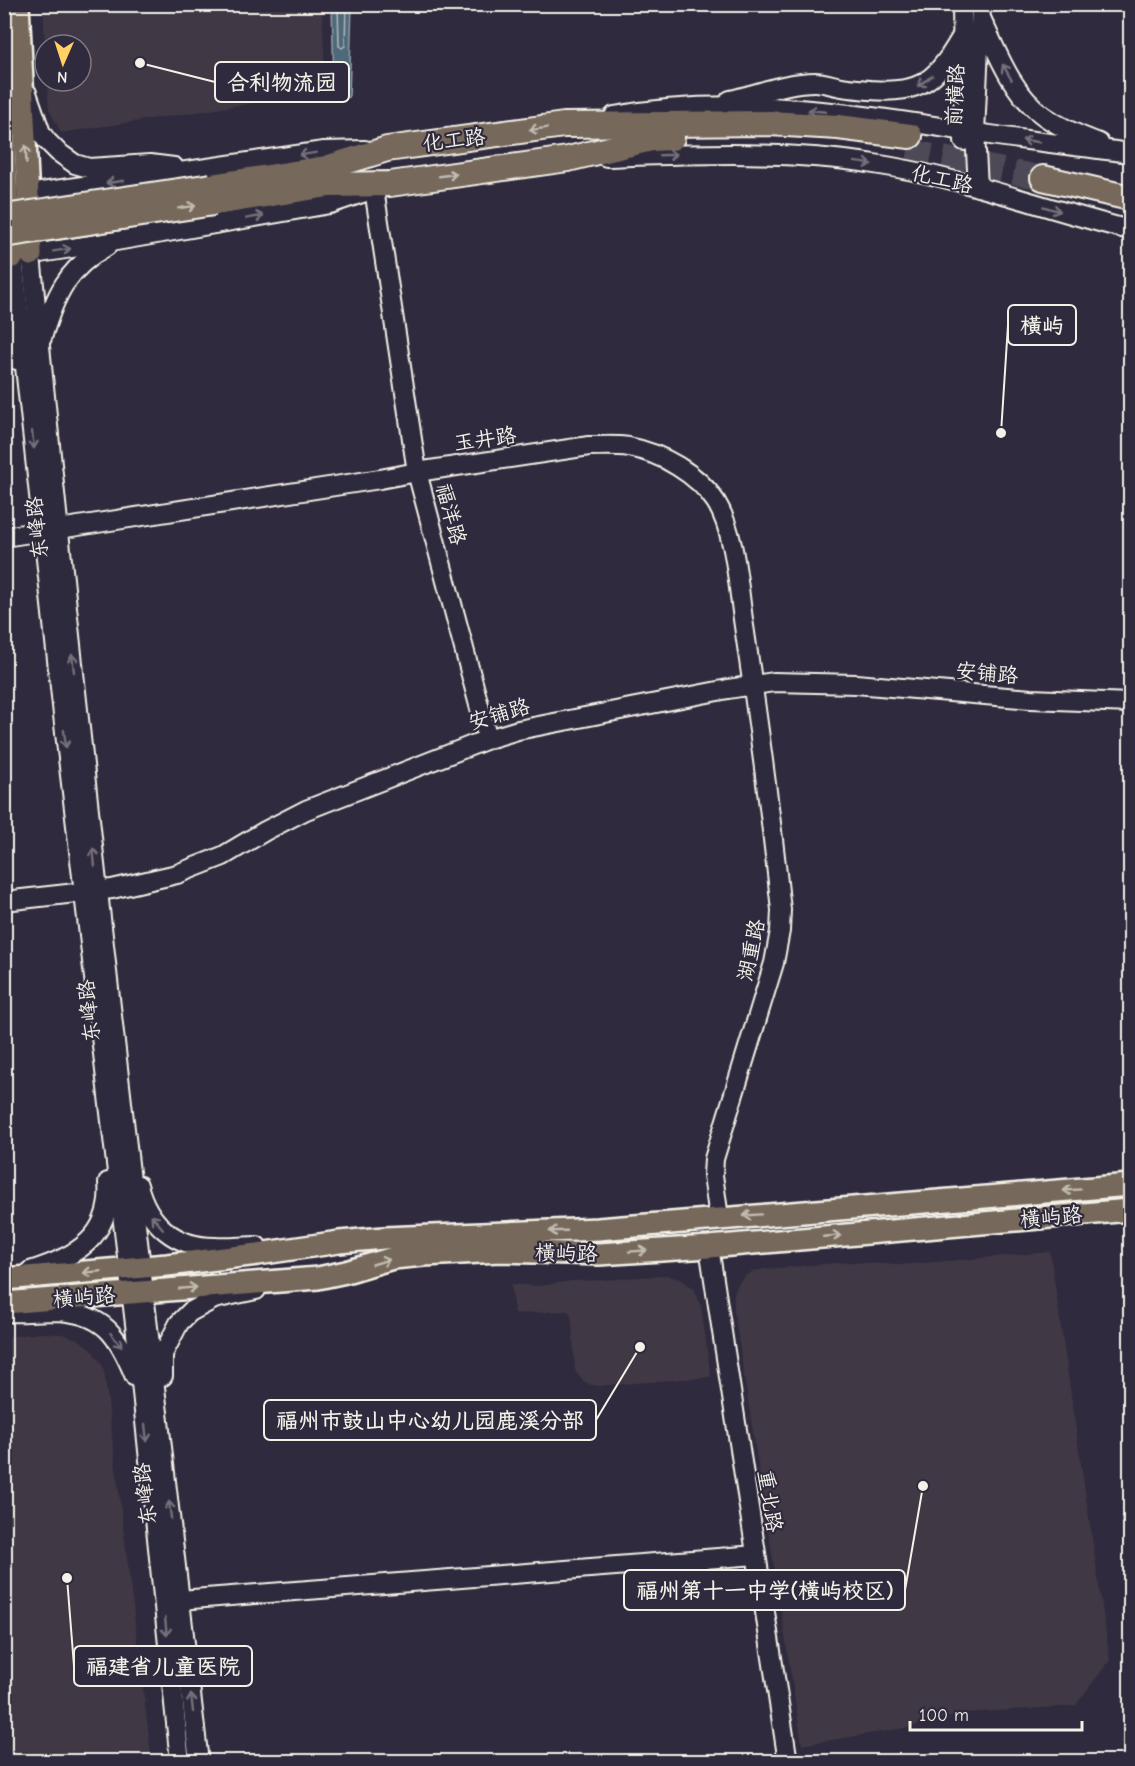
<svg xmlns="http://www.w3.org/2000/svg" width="1135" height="1766" font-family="'Comic Neue','LXGW WenKai TC',sans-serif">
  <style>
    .built { fill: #3f3844 }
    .water { fill: #50697a; stroke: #929fa6; stroke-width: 1.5 }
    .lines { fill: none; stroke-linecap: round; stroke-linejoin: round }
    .shore { stroke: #b2bbbc; stroke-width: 1.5 }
    .highway-tunnel { stroke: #4d4857; stroke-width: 24; stroke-dasharray: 24 12; stroke-linecap: butt }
    .secondary-casing { stroke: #f4f1e8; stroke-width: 22 }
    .primary-casing { stroke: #f4f1e8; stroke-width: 26 }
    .highway-casing { stroke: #f4f1e8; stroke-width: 28 }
    .secondary { stroke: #2f2a3d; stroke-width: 18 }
    .primary { stroke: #76695c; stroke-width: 21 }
    .highway { stroke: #76695c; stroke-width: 24 }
    .highway-bridge-casing { stroke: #f4f1e8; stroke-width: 28; stroke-linecap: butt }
    .highway-bridge { stroke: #76695c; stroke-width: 24 }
    .oneway { stroke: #747079 }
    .oneway2 { stroke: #c2bbb0 }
    .labels { text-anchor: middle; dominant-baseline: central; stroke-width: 4.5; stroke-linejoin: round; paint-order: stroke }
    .street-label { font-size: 21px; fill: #f4f1e8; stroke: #2f2a3d }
    .leader { fill: none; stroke: #f4f1e8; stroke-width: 2 }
    .callout-dot { fill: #f4f1e8; stroke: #2f2a3d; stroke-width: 2 }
    .callout { fill: #2f2a3d; stroke: #f4f1e8; stroke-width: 2 }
    .callout-label { font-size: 22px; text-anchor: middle; font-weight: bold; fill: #f4f1e8 }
  </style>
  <rect width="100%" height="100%" fill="#2f2a3d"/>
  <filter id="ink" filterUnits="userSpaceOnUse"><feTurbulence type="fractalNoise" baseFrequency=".0167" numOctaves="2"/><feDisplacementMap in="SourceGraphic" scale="12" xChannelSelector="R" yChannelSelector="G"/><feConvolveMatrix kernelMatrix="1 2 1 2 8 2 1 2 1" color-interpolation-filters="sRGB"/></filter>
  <g filter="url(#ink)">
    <g class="built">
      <polygon points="43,5 322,5 326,92 61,133 49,109 47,81 81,81 81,45 45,45"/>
      <polygon points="1050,1252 1110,1660 1075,1706 966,1713 911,1727 802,1745 734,1312 734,1293 738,1284 745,1276 754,1271 765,1269 848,1262 900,1265"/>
      <polygon points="666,1275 682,1280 693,1288 697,1296 701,1306 711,1377 599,1386 591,1385 583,1381 575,1371 572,1322 571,1315 568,1311 514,1314 511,1284 539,1286 572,1281 603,1280"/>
      <polygon points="41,1333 62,1334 78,1339 90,1348 102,1364 104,1370 152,1761 5,1761 5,1337"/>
    </g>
    <polygon class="water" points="332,5 352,5 349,97 338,100 337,83 334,83"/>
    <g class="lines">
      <polyline class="shore" points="338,4 339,46 342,48 345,46 346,4"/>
      <polyline class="highway-tunnel" points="908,151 1043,178"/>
      <g class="secondary-casing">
        <g id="secondary">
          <polyline points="962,4 964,141"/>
          <path d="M981 18C997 52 1012 94 1044 116 1061 128 1080 136 1099 143"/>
          <polyline points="27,93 41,133 47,141 58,152 75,164 89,168 150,164 174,167"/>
          <path d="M730 100C758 94 786 82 815 82 824 82 834 86 842 87 852 89 861 89 870 90 923 94 936 80 962 36"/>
          <path d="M614 116C734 94 858 113 977 133 1028 141 1079 146 1130 153"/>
          <path d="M606 157C696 154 785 150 874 164 962 177 1045 209 1130 230"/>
          <polyline points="978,187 975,133 981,4"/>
          <polyline points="374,189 417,472 488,739"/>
          <polyline points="14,196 324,151 365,150"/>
          <path d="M31 255C80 758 140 1260 199 1762"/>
          <polyline points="21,256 116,241 330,204 374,189"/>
          <polyline points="13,257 65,733 135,1324 180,1762"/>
          <polyline points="4,328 10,339 16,360"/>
          <path d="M42 338C55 295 67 268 107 246"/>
          <path d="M59 529 380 479 417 472 589 446C602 446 616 445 629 447 661 453 698 474 716 502 736 534 738 588 744 626 758 720 771 815 781 910L780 931 774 963 714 1159 713 1175 719 1218"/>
          <polyline points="4,537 43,531"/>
          <polyline points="4,901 112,889 177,874 223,856 265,831 306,810 488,739 518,730 728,689 774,682 856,684 1031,699 1130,703"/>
          <path d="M138 1185C148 1224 175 1247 215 1247 229 1248 243 1246 257 1246"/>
          <polyline points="709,1247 788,1762"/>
          <path d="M30 1271C76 1257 113 1236 108 1182"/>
          <path d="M4 1312C22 1313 38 1311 56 1311 104 1313 118 1335 135 1377"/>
          <polyline points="163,1376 163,1354 179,1323 190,1312 214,1299 256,1290"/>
          <polyline points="180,1600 756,1555"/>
        </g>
      </g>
      <g class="primary-casing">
        <g id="primary">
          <polyline points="18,4 31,255"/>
          <polyline points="4,139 7,197 13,257"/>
          <polyline points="4,1279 167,1265 258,1254 339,1242 384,1238 598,1229 1130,1185"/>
          <polyline points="4,1303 318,1278 346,1272 393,1258 424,1255 500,1251 599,1254 709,1247 1130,1210"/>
        </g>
      </g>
      <g class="highway-casing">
        <g id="highway">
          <polyline points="1043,178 1130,198"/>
          <polyline points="211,186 326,168 387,149 564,125 769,123 838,127 910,136"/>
          <polyline points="214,203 328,185 390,184 568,159 651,139 672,138"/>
        </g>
      </g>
      <use href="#secondary" class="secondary"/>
      <use href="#primary" class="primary"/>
      <use href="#highway" class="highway"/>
      <g class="highway-bridge-casing">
        <g id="highway-bridge">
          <polyline points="4,217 211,186"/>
          <polyline points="4,235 214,203"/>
        </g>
      </g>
      <use href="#highway-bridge" class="highway-bridge"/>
    </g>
    <defs><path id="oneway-shaft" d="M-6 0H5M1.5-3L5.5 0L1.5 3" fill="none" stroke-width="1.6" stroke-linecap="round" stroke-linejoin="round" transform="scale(1.5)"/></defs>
    <g class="oneway">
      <use href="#oneway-shaft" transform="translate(1007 72) rotate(-120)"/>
      <use href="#oneway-shaft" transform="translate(925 81) rotate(144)"/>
      <use href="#oneway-shaft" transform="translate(817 111) rotate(-175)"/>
      <use href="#oneway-shaft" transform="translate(1031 141) rotate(-172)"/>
      <use href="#oneway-shaft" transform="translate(308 154) rotate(171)"/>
      <use href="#oneway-shaft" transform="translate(668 155) rotate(-2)"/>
      <use href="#oneway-shaft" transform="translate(863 163) rotate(7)"/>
      <use href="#oneway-shaft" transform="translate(115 182) rotate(172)"/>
      <use href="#oneway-shaft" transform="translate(1052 209) rotate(16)"/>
      <use href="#oneway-shaft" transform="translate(255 217) rotate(-10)"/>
      <use href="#oneway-shaft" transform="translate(62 250) rotate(-9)"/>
      <use href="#oneway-shaft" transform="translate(33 440) rotate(83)"/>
      <use href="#oneway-shaft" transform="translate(73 663) rotate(-96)"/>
      <use href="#oneway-shaft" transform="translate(65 739) rotate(83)"/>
      <use href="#oneway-shaft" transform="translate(94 857) rotate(-96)"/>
      <use href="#oneway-shaft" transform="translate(157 1222) rotate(-131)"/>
      <use href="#oneway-shaft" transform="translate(116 1340) rotate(51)"/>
      <use href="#oneway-shaft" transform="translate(146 1433) rotate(84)"/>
      <use href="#oneway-shaft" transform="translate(170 1510) rotate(-97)"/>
      <use href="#oneway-shaft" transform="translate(166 1627) rotate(84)"/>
      <use href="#oneway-shaft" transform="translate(192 1703) rotate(-97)"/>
    </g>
    <g class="oneway2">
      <use href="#oneway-shaft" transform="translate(538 129) rotate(173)"/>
      <use href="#oneway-shaft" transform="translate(26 154) rotate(-93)"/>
      <use href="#oneway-shaft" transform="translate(448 175) rotate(-8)"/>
      <use href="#oneway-shaft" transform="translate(187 207) rotate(-9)"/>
      <use href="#oneway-shaft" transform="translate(1072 1190) rotate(176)"/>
      <use href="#oneway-shaft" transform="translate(752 1215) rotate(176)"/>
      <use href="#oneway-shaft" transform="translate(558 1231) rotate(178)"/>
      <use href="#oneway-shaft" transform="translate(832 1236) rotate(-5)"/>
      <use href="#oneway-shaft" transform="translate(638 1251) rotate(-4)"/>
      <use href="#oneway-shaft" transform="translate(381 1262) rotate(-16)"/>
      <use href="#oneway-shaft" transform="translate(92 1272) rotate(175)"/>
      <use href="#oneway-shaft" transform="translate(188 1288) rotate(-5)"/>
    </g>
  </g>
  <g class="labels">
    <g class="street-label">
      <text transform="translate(955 95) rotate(-87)">前横路</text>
      <text transform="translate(454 140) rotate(-7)">化工路</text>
      <text transform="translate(942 179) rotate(13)">化工路</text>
      <text transform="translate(485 439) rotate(-8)">玉井路</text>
      <text transform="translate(451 514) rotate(75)">福洋路</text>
      <text transform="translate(37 528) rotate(-96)">东峰路</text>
      <text transform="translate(987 673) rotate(5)">安铺路</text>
      <text transform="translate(499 714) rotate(-16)">安铺路</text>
      <text transform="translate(751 950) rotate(-78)">湖重路</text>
      <text transform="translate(89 1011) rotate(-96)">东峰路</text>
      <text transform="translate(1051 1217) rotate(-5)">横屿路</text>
      <text transform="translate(566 1253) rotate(1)">横屿路</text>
      <text transform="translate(84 1297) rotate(-5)">横屿路</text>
      <text transform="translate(145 1494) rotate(-97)">东峰路</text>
      <text transform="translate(770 1501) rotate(81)">重北路</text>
    </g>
  </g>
  <path class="leader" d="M140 63L215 82M1001 433L1008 325M640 1347L596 1420M923 1486L905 1590M67 1578L74 1666"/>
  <g class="callout-dot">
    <circle cx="140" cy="63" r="6"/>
    <circle cx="1001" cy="433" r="6"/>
    <circle cx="640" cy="1347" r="6"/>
    <circle cx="923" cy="1486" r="6"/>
    <circle cx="67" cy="1578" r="6"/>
  </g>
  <g class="callout">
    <rect x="215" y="62" width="134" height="40" rx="6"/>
    <rect x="1008" y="305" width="68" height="40" rx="6"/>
    <rect x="264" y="1400" width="332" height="40" rx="6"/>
    <rect x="624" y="1570" width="281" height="40" rx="6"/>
    <rect x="74" y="1646" width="178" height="40" rx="6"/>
  </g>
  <g class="callout-label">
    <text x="282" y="90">合利物流园</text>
    <text x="1042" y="333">横屿</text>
    <text x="430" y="1428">福州市鼓山中心幼儿园鹿溪分部</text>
    <text x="765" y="1598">福州第十一中学(横屿校区)</text>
    <text x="163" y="1674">福建省儿童医院</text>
  </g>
  <rect width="1135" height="1766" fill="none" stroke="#2f2a3d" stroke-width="24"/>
  <rect x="12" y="12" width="1111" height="1742" fill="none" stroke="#f4f1e8" stroke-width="2" filter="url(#ink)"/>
  <g transform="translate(63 63) rotate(183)"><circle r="28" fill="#2f2a3d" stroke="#7e7a81" stroke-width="1.5"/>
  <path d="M0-4.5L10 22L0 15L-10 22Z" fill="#ffd166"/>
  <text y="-9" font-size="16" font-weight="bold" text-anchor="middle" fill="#f4f1e8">N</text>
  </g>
  <path d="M910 1721v9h172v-9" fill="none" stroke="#f4f1e8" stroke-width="3"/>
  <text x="919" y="1721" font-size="18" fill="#f4f1e8" stroke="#2f2a3d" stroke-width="4.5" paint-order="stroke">100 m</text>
</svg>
